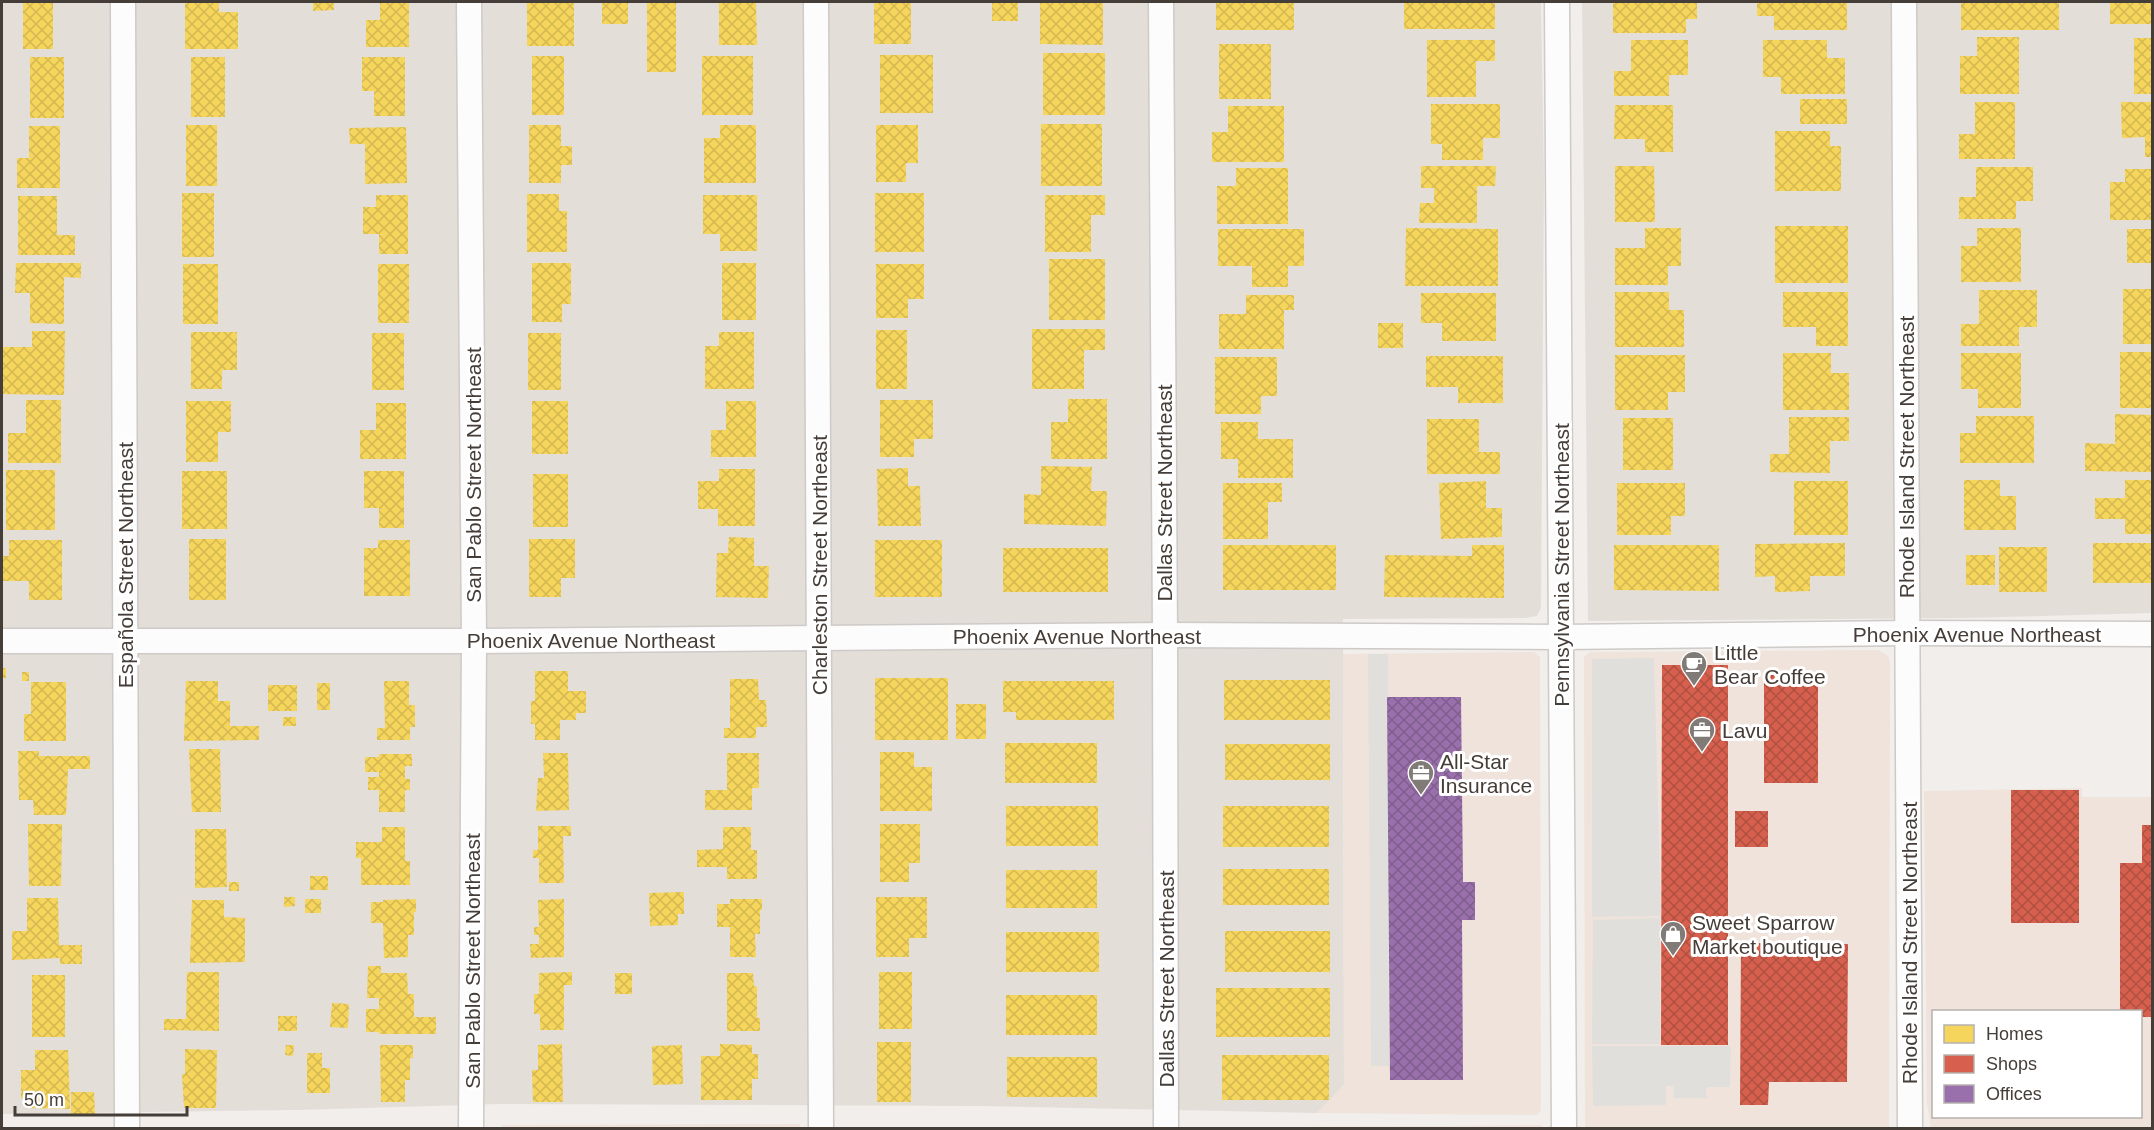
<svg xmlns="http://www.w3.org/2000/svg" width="2154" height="1130" font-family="Arial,sans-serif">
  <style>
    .residential { fill: #e4ded9 }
    .commercial { fill: #efe3dc; fill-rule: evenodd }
    .parking { fill: #e1dfdc }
    .homes { fill: url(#homes-cross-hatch) }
    .shops { fill: url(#shops-cross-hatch) }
    .offices { fill: url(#offices-cross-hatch) }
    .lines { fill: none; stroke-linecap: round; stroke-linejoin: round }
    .minor-casing { stroke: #cdcac7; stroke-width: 27 }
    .minor { stroke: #fdfcfc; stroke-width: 24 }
    .labels { text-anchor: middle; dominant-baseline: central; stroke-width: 6; stroke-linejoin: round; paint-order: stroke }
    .street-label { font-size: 21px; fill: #453d38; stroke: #fff }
    .poi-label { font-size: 21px; fill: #453d38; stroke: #fff; text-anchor: start }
  </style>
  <defs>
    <pattern id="homes-cross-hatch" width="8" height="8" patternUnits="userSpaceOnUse" patternTransform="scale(1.5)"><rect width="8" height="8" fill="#f6d55c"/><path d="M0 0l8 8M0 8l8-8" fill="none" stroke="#d4b851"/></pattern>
    <pattern id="shops-cross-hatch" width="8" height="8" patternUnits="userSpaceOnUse" patternTransform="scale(1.5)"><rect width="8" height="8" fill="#d6604d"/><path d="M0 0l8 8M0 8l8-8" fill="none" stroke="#af5041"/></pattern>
    <pattern id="offices-cross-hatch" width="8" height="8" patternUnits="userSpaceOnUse" patternTransform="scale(1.5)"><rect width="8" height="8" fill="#9970ab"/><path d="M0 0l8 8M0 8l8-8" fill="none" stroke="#7f5d8c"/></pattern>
  </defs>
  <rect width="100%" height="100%" fill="#f1eeeb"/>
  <g class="residential">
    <polygon points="2,2 1541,2 1544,179 1541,608 1537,616 1525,618 1343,619 1344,1085 1317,1113 983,1106 498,1104 298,1110 2,1114"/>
    <polygon points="1582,2 2152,2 2152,613 1964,618 1588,621"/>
  </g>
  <g class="commercial">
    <polygon points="1879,650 1888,656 1890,662 1889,1128 1585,1128 1584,657 1590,652"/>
    <polygon points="1534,652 1540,657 1541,1110 1537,1115 1317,1113 1344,1085 1343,654"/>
    <path d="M2082 788V797H2152V1128H1931L1927 1103 1924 791ZM1934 1012H2140V1116H1934Z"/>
    <polygon points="800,1124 800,1128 502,1128 502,1125"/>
    <polygon points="1542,1125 1542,1128 1188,1128"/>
  </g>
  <g class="parking">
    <polygon points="1368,654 1388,654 1389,1066 1371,1066"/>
    <polygon points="1654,658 1661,916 1592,917 1592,659"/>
    <polygon points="1660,918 1660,1044 1592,1044 1593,920"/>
    <polygon points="1592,1046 1731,1046 1730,1087 1708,1087 1706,1089 1706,1093 1708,1098 1674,1098 1673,1086 1666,1086 1666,1105 1593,1106"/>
  </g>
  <g class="homes">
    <rect x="23" y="2" width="30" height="47"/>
    <polygon points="185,2 219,2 219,12 238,12 238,49 185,49"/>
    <polygon points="313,2 334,2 334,10 313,11"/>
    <polygon points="380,2 409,2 409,47 366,47 366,20 380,20"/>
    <rect x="527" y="2" width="47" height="44"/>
    <rect x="602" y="2" width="26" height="22"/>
    <rect x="647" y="2" width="29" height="70"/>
    <polygon points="719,2 756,2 757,45 719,45"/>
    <rect x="874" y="2" width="37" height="42"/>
    <rect x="992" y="2" width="26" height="19"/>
    <polygon points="1040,2 1103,2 1103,45 1040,44"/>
    <rect x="1216" y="2" width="78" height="28"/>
    <rect x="1404" y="2" width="91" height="27"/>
    <polygon points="1613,2 1697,2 1697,19 1686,19 1686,33 1613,33"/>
    <polygon points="1757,2 1847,2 1847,30 1774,30 1774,16 1757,16"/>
    <rect x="1961" y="2" width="98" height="28"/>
    <rect x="2110" y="2" width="42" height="22"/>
    <polygon points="1977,37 2019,37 2019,94 1960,94 1960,56 1977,56"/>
    <rect x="2134" y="38" width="18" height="56"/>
    <polygon points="1427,40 1495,40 1495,61 1476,61 1476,97 1427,97"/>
    <polygon points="1631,40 1688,40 1688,75 1669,75 1669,96 1614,96 1614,71 1631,71"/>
    <polygon points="1763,40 1827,40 1827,58 1845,58 1845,94 1781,94 1781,77 1763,77"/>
    <rect x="1219" y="44" width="52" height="55"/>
    <rect x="1043" y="53" width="62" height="62"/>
    <rect x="880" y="55" width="53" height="58"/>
    <rect x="532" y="56" width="32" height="59"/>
    <rect x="702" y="56" width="51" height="59"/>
    <rect x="30" y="57" width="34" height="61"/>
    <rect x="191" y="57" width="34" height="60"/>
    <polygon points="362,57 405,57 405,116 374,116 374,91 362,91"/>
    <rect x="1800" y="99" width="47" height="25"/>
    <polygon points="1975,102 2015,102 2015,159 1959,159 1959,134 1975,134"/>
    <polygon points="2121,102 2152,102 2152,157 2145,157 2145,137 2122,138"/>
    <polygon points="1431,104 1500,104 1500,138 1483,138 1483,160 1442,160 1442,144 1431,144"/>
    <polygon points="1615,105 1673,105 1673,152 1645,152 1645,139 1614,139"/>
    <polygon points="1228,106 1284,106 1284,162 1212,162 1212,132 1228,132"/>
    <rect x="1041" y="124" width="61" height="62"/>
    <rect x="186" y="125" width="31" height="61"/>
    <polygon points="529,125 561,125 561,146 572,146 572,165 561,165 561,183 529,183"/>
    <polygon points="720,125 756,125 756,183 704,183 704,138 720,138"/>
    <polygon points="876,125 918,125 918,163 906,163 906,182 876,182"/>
    <polygon points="29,126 60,126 60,188 17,188 17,158 29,158"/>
    <polygon points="406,127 407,183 365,184 365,144 350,144 349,128"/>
    <polygon points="1775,131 1830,131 1830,146 1841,146 1841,191 1775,191"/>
    <polygon points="1421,166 1496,166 1495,186 1477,186 1477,223 1419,223 1420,203 1434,203 1434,188 1421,188"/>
    <polygon points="1615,166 1654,166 1655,222 1615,222"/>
    <polygon points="1976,167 2033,167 2033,201 2016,201 2016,219 1959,219 1959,197 1976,197"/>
    <polygon points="1236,168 1288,168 1288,224 1217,224 1217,186 1236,186"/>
    <polygon points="2125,169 2152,169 2152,220 2110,220 2110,182 2125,182"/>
    <rect x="182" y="193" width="32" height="64"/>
    <rect x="875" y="193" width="49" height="59"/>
    <polygon points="527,194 559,194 559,211 567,211 567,252 527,252"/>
    <polygon points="376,195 408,195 408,254 379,254 379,234 363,234 363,207 376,207"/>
    <polygon points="703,195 757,195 757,251 720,251 720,234 703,234"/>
    <polygon points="1045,195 1105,195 1105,215 1091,215 1091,252 1045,252"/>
    <polygon points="18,196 57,196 57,235 75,235 75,255 18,255"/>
    <rect x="1775" y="226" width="73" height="57"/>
    <polygon points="1406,228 1498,229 1498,286 1405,286"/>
    <polygon points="1645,228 1681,228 1681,266 1668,266 1668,285 1615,285 1615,248 1645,248"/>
    <polygon points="1977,228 2021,228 2021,282 1961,282 1961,246 1977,246"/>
    <polygon points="1218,229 1304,229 1304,266 1288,266 1288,287 1252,287 1252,266 1218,266"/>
    <rect x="2127" y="229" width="25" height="34"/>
    <rect x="1049" y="259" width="56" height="61"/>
    <polygon points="16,263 81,263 81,278 64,277 64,324 30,323 30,293 15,293"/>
    <polygon points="532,263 571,263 571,304 562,304 562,322 532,322"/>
    <rect x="722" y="263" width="34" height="57"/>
    <rect x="183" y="264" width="35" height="60"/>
    <rect x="378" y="264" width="31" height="59"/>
    <polygon points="876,264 924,264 924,299 908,299 908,318 876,318"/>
    <rect x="2123" y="289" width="29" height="55"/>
    <polygon points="1979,290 2037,290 2037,327 2019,327 2019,346 1961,346 1961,324 1979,324"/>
    <polygon points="1615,292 1669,292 1669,310 1684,310 1684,347 1615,347"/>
    <polygon points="1783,292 1848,292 1848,346 1816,346 1816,327 1783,327"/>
    <polygon points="1421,293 1496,293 1496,341 1442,341 1442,323 1421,323"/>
    <polygon points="1246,295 1294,295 1294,310 1284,310 1284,349 1219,349 1219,314 1246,314"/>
    <rect x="1378" y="323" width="25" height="25"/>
    <polygon points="1032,329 1105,329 1105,350 1084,350 1084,389 1032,389"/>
    <rect x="876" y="330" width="31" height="59"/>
    <polygon points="32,331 65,331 64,395 2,394 2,347 32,347"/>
    <polygon points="191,332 237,332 237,370 222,370 222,389 191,389"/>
    <polygon points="719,332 754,332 754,389 705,389 705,346 719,346"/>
    <rect x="372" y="333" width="32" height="57"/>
    <rect x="528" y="333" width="33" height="57"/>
    <rect x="2120" y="352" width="32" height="56"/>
    <polygon points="1783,353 1831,353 1831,373 1849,373 1849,410 1783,410"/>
    <polygon points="1961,353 2021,353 2021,408 1978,408 1978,389 1961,389"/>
    <polygon points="1615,355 1685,355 1685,392 1668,392 1668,410 1615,410"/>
    <polygon points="1426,356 1503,356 1503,403 1458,403 1458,387 1426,387"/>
    <polygon points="1215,357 1277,357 1277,396 1261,396 1261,414 1215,414"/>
    <polygon points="1068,399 1107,399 1107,459 1051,459 1051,422 1068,422"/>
    <polygon points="26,400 61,400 61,463 8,463 8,433 26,433"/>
    <polygon points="880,400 933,400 933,439 914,439 914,457 880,457"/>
    <polygon points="186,401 231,401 231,432 218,432 218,462 186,462"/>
    <rect x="532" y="401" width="36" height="53"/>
    <polygon points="726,401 756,401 756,457 711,457 711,430 726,430"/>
    <polygon points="376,403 406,403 406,459 360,459 360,430 376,430"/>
    <polygon points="2115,414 2152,415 2152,472 2085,471 2085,443 2115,444"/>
    <polygon points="1976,416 2034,416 2034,463 1960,463 1960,433 1976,433"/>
    <polygon points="1789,417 1849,417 1849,441 1830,441 1830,473 1770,472 1770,454 1789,454"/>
    <rect x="1623" y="418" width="50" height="52"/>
    <polygon points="1427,419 1479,419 1479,452 1500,452 1500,474 1427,474"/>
    <polygon points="1221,422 1258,422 1258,439 1293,439 1293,478 1238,478 1238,459 1221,459"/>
    <polygon points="1041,466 1092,467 1091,491 1107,491 1106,526 1024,524 1024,494 1041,495"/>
    <polygon points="908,468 908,486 920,486 921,526 878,526 877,469"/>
    <polygon points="719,469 755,469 755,526 718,526 718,509 698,509 698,481 719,481"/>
    <rect x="6" y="470" width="49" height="60"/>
    <rect x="182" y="471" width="45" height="58"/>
    <polygon points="364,471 404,471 404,528 379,528 379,508 364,508"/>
    <rect x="533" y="474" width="35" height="53"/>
    <polygon points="1964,480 2000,480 2000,496 2016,496 2016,530 1964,530"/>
    <polygon points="2125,480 2152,480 2151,534 2125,534 2125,519 2095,519 2095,498 2125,498"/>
    <polygon points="1486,481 1486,508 1502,508 1502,537 1441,539 1439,483"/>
    <rect x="1794" y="481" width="54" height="54"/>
    <polygon points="1223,483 1282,483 1282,502 1268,502 1268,539 1223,539"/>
    <polygon points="1617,483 1685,483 1685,516 1671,516 1671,535 1617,535"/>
    <polygon points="729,537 754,538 754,566 769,566 768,598 716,597 717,553 728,553"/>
    <rect x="189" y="539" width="37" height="61"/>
    <polygon points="529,539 575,539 575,578 561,578 561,597 529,597"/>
    <polygon points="9,540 62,540 62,600 29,600 29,581 2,581 2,556 9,556"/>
    <polygon points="378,540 410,540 410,596 364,596 364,548 378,548"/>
    <rect x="875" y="540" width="67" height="57"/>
    <polygon points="1845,543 1845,576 1810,576 1810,591 1775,592 1775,576 1755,577 1755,544"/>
    <rect x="2093" y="543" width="59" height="40"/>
    <rect x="1223" y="545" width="113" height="45"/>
    <polygon points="1472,545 1504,545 1504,598 1384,597 1385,555 1472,556"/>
    <polygon points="1614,545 1719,545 1719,591 1614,590"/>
    <rect x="1999" y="547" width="48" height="45"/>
    <rect x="1003" y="548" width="105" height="44"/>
    <rect x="1966" y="555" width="29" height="30"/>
    <rect x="2" y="668" width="4" height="10"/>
    <polygon points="535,671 568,671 568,691 586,691 586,713 576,713 576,720 560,720 560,740 535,740 535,724 531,724 531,701 535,701"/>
    <rect x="22" y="672" width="7" height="9"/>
    <rect x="875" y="678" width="73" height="62"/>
    <polygon points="730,679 758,679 759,700 766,700 767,727 756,727 756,738 724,738 724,728 730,728"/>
    <rect x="1224" y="680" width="106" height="40"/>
    <polygon points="186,681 218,681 218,701 230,701 230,726 259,726 259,740 184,741"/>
    <polygon points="384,681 409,681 409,705 415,705 415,727 410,727 410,740 377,740 377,728 385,728"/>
    <polygon points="1003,681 1114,681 1114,720 1016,720 1016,712 1003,712"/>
    <polygon points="31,682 66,682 66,741 24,741 24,714 31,714"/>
    <rect x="317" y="683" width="13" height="27"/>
    <rect x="268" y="685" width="29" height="26"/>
    <rect x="956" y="704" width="30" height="35"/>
    <rect x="283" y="717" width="13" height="9"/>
    <rect x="1005" y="743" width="92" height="40"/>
    <rect x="1225" y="744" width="105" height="36"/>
    <polygon points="189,749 220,749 221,812 192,812"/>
    <polygon points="18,751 39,751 39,756 90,756 90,769 68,769 66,815 34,815 33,800 19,800"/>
    <polygon points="880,752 914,752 914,767 932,767 932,811 880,811"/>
    <polygon points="543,753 568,753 569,810 536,811 538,778 544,778"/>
    <polygon points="727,753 759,753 759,788 752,788 752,810 705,810 705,790 727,790"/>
    <polygon points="379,754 412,754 412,766 405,766 405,779 410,779 410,790 405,790 405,812 379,812 379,790 368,790 368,777 379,777 379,772 365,772 365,757 379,757"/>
    <rect x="1006" y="806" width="92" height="40"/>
    <rect x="1223" y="806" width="106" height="41"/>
    <polygon points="28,824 62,824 61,886 29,886"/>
    <polygon points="880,824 920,824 920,863 909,863 909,882 880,882"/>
    <polygon points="538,826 571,826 571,836 563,836 564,883 539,883 539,858 533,858 533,850 538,850"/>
    <polygon points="382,827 405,827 405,861 410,861 410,885 361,885 361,858 356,858 356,842 382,842"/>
    <polygon points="723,827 751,827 751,850 757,850 757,879 727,879 727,867 697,867 697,850 723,849"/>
    <polygon points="195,829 226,829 227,887 195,888"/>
    <rect x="1223" y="869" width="106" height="36"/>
    <rect x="1006" y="870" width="91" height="38"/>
    <rect x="310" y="876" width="18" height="14"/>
    <rect x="229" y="882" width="10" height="9"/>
    <polygon points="684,892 684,914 678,914 678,925 650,926 649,893"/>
    <polygon points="284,897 295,897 295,906 284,907"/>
    <polygon points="876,897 927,897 927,938 909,938 909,957 876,957"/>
    <polygon points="27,898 58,898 59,945 82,945 82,964 60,964 60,958 12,960 12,931 27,931"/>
    <rect x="305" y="899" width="16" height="14"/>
    <polygon points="416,899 416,912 414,912 414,935 408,935 408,957 384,958 383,923 371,923 371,902 383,902 383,900"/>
    <polygon points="564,899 564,957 531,958 530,944 539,944 539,935 534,935 534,927 539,927 538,900"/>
    <polygon points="730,899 762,899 762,910 760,910 760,934 755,934 756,957 730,957 730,927 717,927 717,904 730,904"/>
    <polygon points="192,900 224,900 224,917 245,918 245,962 190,963"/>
    <rect x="1225" y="931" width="105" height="41"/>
    <rect x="1006" y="932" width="93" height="40"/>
    <polygon points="368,966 381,966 381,973 407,973 408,994 414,994 414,1017 436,1017 436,1034 379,1034 379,1032 366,1032 366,1009 379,1009 379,998 367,998"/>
    <polygon points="187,972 219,972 219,1031 164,1030 164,1019 186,1019"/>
    <polygon points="572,972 572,985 564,985 564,1030 540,1030 540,1014 534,1014 534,994 539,994 539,973"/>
    <rect x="879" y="972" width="33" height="57"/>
    <rect x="615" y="973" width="17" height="21"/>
    <polygon points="727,973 753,973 754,986 757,986 757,1018 760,1018 760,1031 727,1031"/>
    <rect x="32" y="975" width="33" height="62"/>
    <rect x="1216" y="988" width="114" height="49"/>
    <rect x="1006" y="995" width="91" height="40"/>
    <polygon points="332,1003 349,1004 348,1028 330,1027"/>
    <rect x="278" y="1016" width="19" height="15"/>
    <rect x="877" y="1042" width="34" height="60"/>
    <polygon points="562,1044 563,1102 533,1102 532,1070 538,1070 538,1045"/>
    <polygon points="720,1044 752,1045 752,1054 758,1054 758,1079 752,1079 752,1100 701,1100 701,1056 720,1056"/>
    <polygon points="286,1045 294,1045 293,1056 285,1055"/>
    <polygon points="380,1045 413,1045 413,1058 410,1058 410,1080 405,1080 405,1102 381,1102"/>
    <polygon points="682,1045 683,1084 653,1085 652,1046"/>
    <polygon points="185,1049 217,1050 216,1108 184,1108 182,1074 185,1074"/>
    <polygon points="35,1050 68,1050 70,1109 27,1108 27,1098 21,1098 21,1070 35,1070"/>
    <polygon points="307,1053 322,1053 322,1068 330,1068 330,1093 307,1093"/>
    <rect x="1222" y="1055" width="107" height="45"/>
    <rect x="1007" y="1057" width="90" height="40"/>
    <polygon points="71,1092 94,1092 95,1114 71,1114"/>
  </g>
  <g class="shops">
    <polygon points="1662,665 1728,665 1728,1045 1661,1045"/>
    <rect x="1764" y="675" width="54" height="108"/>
    <rect x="2011" y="790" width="68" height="133"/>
    <rect x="1735" y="811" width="33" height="36"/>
    <polygon points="2142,825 2152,825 2152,1017 2140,1017 2140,1012 2120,1012 2120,863 2142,863"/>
    <polygon points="1741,943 1848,944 1847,1082 1769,1082 1768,1105 1740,1105"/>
  </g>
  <polygon class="offices" points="1387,697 1461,697 1463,882 1475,882 1475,920 1462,920 1463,1080 1390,1080"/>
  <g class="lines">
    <g class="minor-casing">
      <g id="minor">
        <polyline points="123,2 127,1128"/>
        <polyline points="469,2 474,641 471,1128"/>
        <polyline points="816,2 821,1128"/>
        <polyline points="1161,2 1165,635 1166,1128"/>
        <polyline points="1557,2 1564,1128"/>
        <polyline points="1904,2 1910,1128"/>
        <polyline points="2,641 474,641 1165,635 1561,637 1907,633 2152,634"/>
      </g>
    </g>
    <use href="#minor" class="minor"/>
  </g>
  <defs>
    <g id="cafe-pin" transform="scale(1.35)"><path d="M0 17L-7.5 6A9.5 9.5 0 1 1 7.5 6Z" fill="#817b77" stroke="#fff"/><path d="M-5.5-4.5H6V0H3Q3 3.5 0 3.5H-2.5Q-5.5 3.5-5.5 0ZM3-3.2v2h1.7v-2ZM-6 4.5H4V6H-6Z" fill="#fff"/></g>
    <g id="office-pin" transform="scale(1.35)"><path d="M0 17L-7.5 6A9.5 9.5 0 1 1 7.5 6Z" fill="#817b77" stroke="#fff"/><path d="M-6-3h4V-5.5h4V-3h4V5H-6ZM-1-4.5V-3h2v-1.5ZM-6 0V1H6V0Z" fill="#fff"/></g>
    <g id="shop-pin" transform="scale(1.35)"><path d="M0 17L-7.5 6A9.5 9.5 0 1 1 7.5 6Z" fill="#817b77" stroke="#fff"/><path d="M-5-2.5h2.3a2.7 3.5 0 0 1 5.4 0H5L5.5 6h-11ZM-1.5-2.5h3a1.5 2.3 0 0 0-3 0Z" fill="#fff"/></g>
  </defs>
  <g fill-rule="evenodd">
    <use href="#cafe-pin" x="1694" y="664"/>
    <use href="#office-pin" x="1702" y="730"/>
    <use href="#office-pin" x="1421" y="773"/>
    <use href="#shop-pin" x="1673" y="934"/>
  </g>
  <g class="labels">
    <g class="street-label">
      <text transform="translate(1906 457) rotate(-90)">Rhode Island Street Northeast</text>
      <text transform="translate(473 475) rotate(-90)">San Pablo Street Northeast</text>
      <text transform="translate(1164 493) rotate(-90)">Dallas Street Northeast</text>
      <text transform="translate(125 565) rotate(-90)">Española Street Northeast</text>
      <text transform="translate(819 565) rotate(-90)">Charleston Street Northeast</text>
      <text transform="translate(1561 565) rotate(-90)">Pennsylvania Street Northeast</text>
      <text x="1977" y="634">Phoenix Avenue Northeast</text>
      <text x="1077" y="636">Phoenix Avenue Northeast</text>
      <text x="591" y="640">Phoenix Avenue Northeast</text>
      <text transform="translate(1909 943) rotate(-90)">Rhode Island Street Northeast</text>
      <text transform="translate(472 961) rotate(-90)">San Pablo Street Northeast</text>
      <text transform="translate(1166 979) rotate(-90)">Dallas Street Northeast</text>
    </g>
    <g class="poi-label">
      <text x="1714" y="652">Little<tspan x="1714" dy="24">Bear Coffee</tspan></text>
      <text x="1722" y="730">Lavu</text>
      <text x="1440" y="761">All-Star<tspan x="1440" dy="24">Insurance</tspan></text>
      <text x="1692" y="922">Sweet Sparrow<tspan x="1692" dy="24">Market boutique</tspan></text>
    </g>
  </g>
  <rect width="2154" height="1130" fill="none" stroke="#453d38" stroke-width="6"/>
  <rect x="1932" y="1010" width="210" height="108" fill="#ffffff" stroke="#b5b1af" stroke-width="1.5"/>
  <rect x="1944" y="1025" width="30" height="18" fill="#f6d55c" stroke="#b5b1af" stroke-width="1.5"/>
  <text x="1986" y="1040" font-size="18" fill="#453d38">Homes</text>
  <rect x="1944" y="1055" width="30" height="18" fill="#d6604d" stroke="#b5b1af" stroke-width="1.5"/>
  <text x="1986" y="1070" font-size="18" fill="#453d38">Shops</text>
  <rect x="1944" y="1085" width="30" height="18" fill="#9970ab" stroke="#b5b1af" stroke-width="1.5"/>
  <text x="1986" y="1100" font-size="18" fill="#453d38">Offices</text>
  <path d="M15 1106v9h172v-9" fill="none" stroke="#453d38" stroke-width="3"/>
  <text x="24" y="1106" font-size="18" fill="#453d38" stroke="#ffffff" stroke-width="4.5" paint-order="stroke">50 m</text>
</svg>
